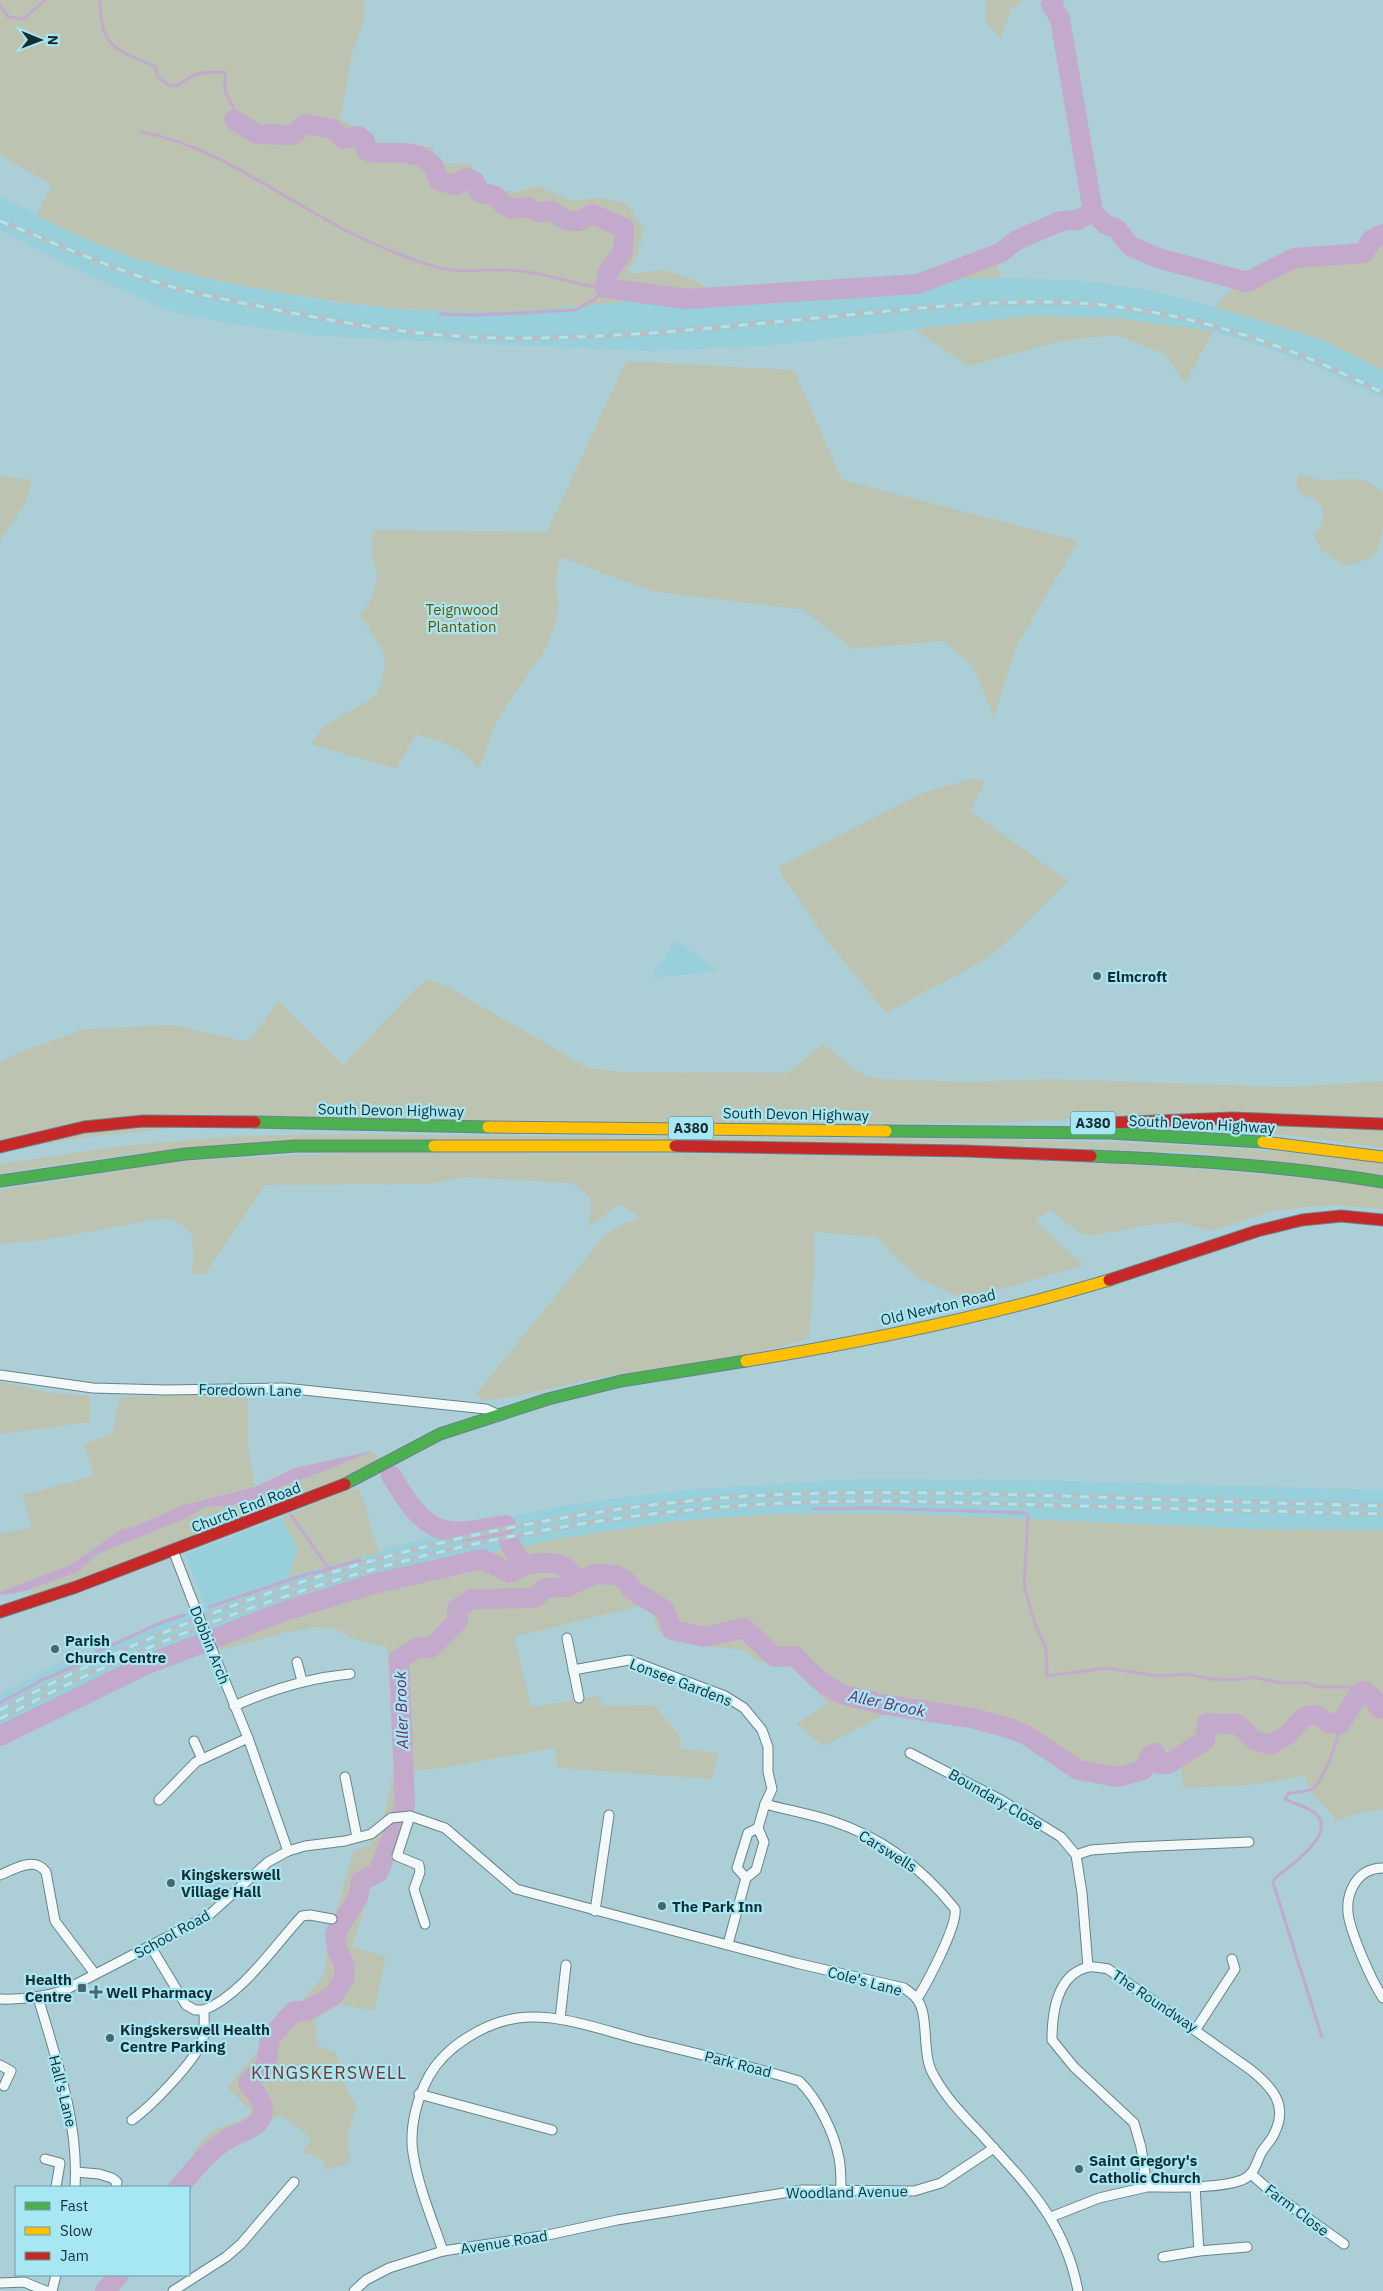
<svg xmlns="http://www.w3.org/2000/svg" width="1383" height="2291" font-family="'IBM Plex Sans',sans-serif">
  <style>
    .built { fill: #97cfdb }
    .green { fill: #bcc4b1 }
    .water { fill: #c3a9cb }
    .lines { fill: none; stroke-linecap: round; stroke-linejoin: round }
    .stream { stroke: #c3a9cb; stroke-width: 3 }
    .river { stroke: #c3a9cb; stroke-width: 20 }
    .street-casing { stroke: #67848a; stroke-width: 11 }
    .fast-casing { stroke: #67848a; stroke-width: 13 }
    .slow-casing { stroke: #67848a; stroke-width: 13 }
    .jam-casing { stroke: #67848a; stroke-width: 13 }
    .street { stroke: #f3f8f9; stroke-width: 9 }
    .fast { stroke: #4caf50; stroke-width: 11 }
    .slow { stroke: #ffc107; stroke-width: 11 }
    .jam { stroke: #c62828; stroke-width: 11 }
    .rail-casing { stroke: #b5c0c2; stroke-width: 5 }
    .rail { stroke: #a7e7f4; stroke-width: 3; stroke-dasharray: 9; stroke-linecap: butt }
    .street-bridge-casing { stroke: #67848a; stroke-width: 11; stroke-linecap: butt }
    .street-bridge { stroke: #f3f8f9; stroke-width: 9 }
    .poi-dot { fill: #49666c; stroke: #a7e7f4; stroke-width: 2 }
    .labels { text-anchor: middle; dominant-baseline: central; stroke-width: 4.5; stroke-linejoin: round; paint-order: stroke }
    .shield { fill: #a7e7f4; stroke: #40666d; stroke-width: 1 }
    .shield-label { font-size: 14px; font-weight: bold; fill: #142e33 }
    .park-label { font-size: 15px; fill: #695400; stroke: #a7e7f4 }
    .poi-label { font-size: 15px; font-weight: bold; fill: #142e33; stroke: #a7e7f4; text-anchor: start }
    .street-label { font-size: 15px; fill: #142e33; stroke: #a7e7f4 }
    .water-label { font-size: 16px; font-style: italic; fill: #6b2c64; stroke: #a7e7f4 }
    .quarter-label { font-size: 18px; letter-spacing: 1px; fill: #7b3529; stroke: #a7e7f4 }
  </style>
  <rect width="100%" height="100%" fill="#acced6"/>
  <g class="built">
    <polygon points="0,195 55,225 129,257 223,282 331,302 409,310 531,310 746,289 903,280 1001,278 1072,280 1143,289 1227,310 1323,340 1383,370 1383,399 1328,371 1268,348 1213,331 1116,318 1029,316 764,346 649,351 321,336 226,323 171,312 71,267 0,230"/>
    <polygon points="676,941 692,952 719,971 651,978"/>
    <polygon points="860,1479 1025,1480 1383,1490 1383,1530 1256,1529 882,1513 779,1514 676,1521 563,1538 443,1562 215,1632 110,1677 0,1735 0,1695 56,1664 205,1606 186,1554 282,1518 298,1550 289,1576 500,1518 583,1503 684,1490"/>
  </g>
  <g class="green">
    <path d="M0 0H365L363 23 353 50 340 119 384 146 406 143 432 147 440 163 470 164 480 181 498 190 516 192 538 186 572 201 600 198 627 204 644 229 637 255 627 274 664 270 695 281 713 292C653 298 593 306 532 310 441 316 351 306 262 289 184 275 106 254 37 215L52 185 0 155Z"/>
    <polygon points="986,0 1023,0 1011,9 1001,39 986,23"/>
    <polygon points="1377,230 1383,231 1383,370 1323,340 1215,307 1240,280 1284,259 1350,248"/>
    <polygon points="993,250 1001,278 903,280"/>
    <polygon points="1029,316 1116,318 1213,331 1185,384 1165,354 1116,335 1064,340 968,366 915,329"/>
    <path d="M626 361 794 370 842 480 1078 541 1017 645 994 717 972 665 943 641 853 649 804 610 651 591 560 557 556 580 558 603 557 619 544 652 503 710 493 730 483 760 477 768C464 746 439 742 416 734L396 769 313 745 312 742 323 727 373 698 382 683 385 663 383 650 360 615 370 601 376 584 377 575 372 556 373 530 547 532Z"/>
    <polygon points="0,476 32,480 27,500 0,541"/>
    <path d="M1299 476C1308 475 1314 480 1323 480 1345 480 1367 473 1383 494V529L1377 552 1374 557 1346 566 1322 551 1314 537C1321 525 1331 509 1314 499 1307 496 1301 496 1297 490L1296 483Z"/>
    <polygon points="974,778 985,783 970,811 1068,881 1000,948 981,962 886,1013 832,947 783,877 778,867 922,793"/>
    <polygon points="429,979 450,988 588,1068 621,1072 788,1073 823,1044 855,1070 868,1077 882,1079 965,1082 1050,1079 1287,1087 1383,1081 1383,1118 1185,1113 992,1123 205,1125 71,1139 0,1152 0,1062 15,1054 85,1029 172,1025 249,1042 278,1001 343,1065 416,988"/>
    <polygon points="1149,1123 1383,1130 1383,1148 1298,1136 1235,1130 1149,1128"/>
    <path d="M336 1134C501 1136 666 1137 831 1138 1015 1139 1200 1141 1383 1161V1175L1201 1153 932 1143 137 1153 0 1173V1164L121 1146 240 1136Z"/>
    <path d="M341 1153C506 1153 670 1153 834 1156 1018 1158 1201 1164 1383 1188V1209L1336 1205 1305 1207 1272 1211 1212 1231 1178 1222 1142 1226 1097 1235 1081 1234 1050 1210 1035 1221 1083 1265 999 1290 973 1303 920 1279 891 1253 877 1237 814 1232 815 1258 809 1338C745 1360 675 1365 608 1376 566 1383 524 1397 482 1401L476 1394 605 1235 624 1224 640 1218 620 1204 588 1227C593 1201 595 1196 570 1183L463 1177 430 1184 265 1185 205 1274H191L194 1255 191 1232 176 1221 161 1218 45 1240 0 1244V1190L183 1161Z"/>
    <polygon points="0,1382 53,1393 90,1396 90,1422 0,1434"/>
    <polygon points="248,1392 248,1447 255,1487 183,1505 134,1527 122,1529 70,1565 0,1592 0,1534 32,1527 22,1495 94,1476 84,1445 112,1433 120,1397"/>
    <polygon points="372,1451 380,1459 328,1485 34,1596 31,1589 78,1572 98,1554 184,1519 207,1506 228,1506 267,1496 282,1486 320,1473"/>
    <polygon points="358,1489 362,1496 379,1553 288,1576 298,1550 282,1518 342,1491"/>
    <polygon points="882,1513 1256,1529 1383,1530 1383,1810 1365,1811 1336,1821 1330,1811 1314,1797 1305,1776 1249,1785 1183,1788 1181,1766 1147,1766 1123,1775 1105,1779 1069,1761 1028,1733 988,1719 898,1707 824,1746 796,1724 828,1704 794,1665 756,1661 745,1650 695,1645 659,1632 648,1604 514,1637 531,1707 599,1696 603,1706 654,1705 680,1737 680,1749 718,1753 713,1779 558,1768 554,1748 434,1769 413,1770 410,1811 393,1812 384,1817 394,1771 387,1647 350,1638 339,1630 318,1627 287,1632 221,1650 215,1632 358,1586 443,1562 563,1538 676,1521 779,1514"/>
    <path d="M388 1825H403L383 1881 364 1885 363 1914 352 1947 386 1957 374 2011 340 2004 315 2019 317 2045 335 2052 347 2078 344 2084 357 2107C348 2129 345 2138 351 2162L326 2170 322 2160 303 2152 311 2138 280 2114 257 2133 221 2148 184 2187H179C188 2165 196 2137 221 2127 235 2122 241 2123 252 2112L227 2087 324 1975 331 1928 354 1850 371 1845 375 1834Z"/>
  </g>
  <polygon class="water" points="372,1451 320,1473 282,1486 267,1496 228,1506 207,1506 184,1519 98,1554 78,1572 22,1592 0,1595 0,1592 70,1565 122,1529 134,1527 183,1505 255,1487 295,1468"/>
  <g class="lines">
    <g class="stream">
      <path d="M100 0C101 50 115 48 156 67L157 76 170 86C181 86 183 81 192 76 201 71 214 72 225 72V92L233 106 234 120"/>
      <polyline points="0,5 8,17 24,19 45,0"/>
      <path d="M141 132C216 145 278 196 345 230 368 242 428 268 452 270 474 272 497 268 520 271 549 274 576 285 605 288"/>
      <polyline points="440,314 478,315 575,310 594,300 605,288"/>
      <polyline points="814,1509 873,1508 1026,1513 1028,1517 1024,1586 1035,1624 1046,1648 1047,1676 1107,1668 1158,1676 1188,1674 1210,1679 1235,1680 1253,1677 1281,1683 1308,1683 1316,1687 1348,1687 1364,1691"/>
      <polyline points="291,1515 329,1569"/>
      <polyline points="366,1577 368,1586"/>
      <polyline points="209,1607 310,1573 315,1573 359,1560 363,1563"/>
      <polyline points="0,1703 40,1681 85,1662 95,1653 160,1623 184,1615"/>
      <path d="M1322 2037 1273 1883 1275 1878C1288 1867 1336 1836 1317 1815 1308 1806 1296 1805 1285 1799L1289 1793C1294 1793 1308 1791 1312 1789 1323 1783 1340 1736 1340 1724"/>
    </g>
    <g class="river">
      <polyline points="1054,0 1051,4 1060,19 1093,212"/>
      <polyline points="234,120 257,134 293,135 305,124 333,129 343,139 358,136 365,141 366,150 372,153 404,153 420,156 433,165 439,181 456,185 466,178 475,182 479,192 496,196 503,204 512,209 527,207 538,212 552,211 567,221 579,221 592,214 624,228 623,252 608,272 605,288 686,299 918,284 1000,253 1017,240 1061,221 1077,220 1093,212 1105,224 1117,229 1130,246 1158,258 1247,282 1294,258 1364,253 1371,240 1383,234"/>
      <path d="M391 1475C403 1495 419 1524 444 1530 463 1535 487 1527 506 1525"/>
      <polyline points="509,1542 522,1565"/>
      <path d="M0 1736 143 1666 285 1611 373 1584 482 1559 510 1573C524 1563 548 1559 565 1567 570 1570 575 1577 579 1581"/>
      <path d="M179 2187C195 2169 210 2148 232 2137 243 2131 261 2127 263 2112 264 2102 253 2090 248 2082L266 2065 270 2038 294 2011H306L333 1996 344 1978 345 1966 337 1949 335 1934 358 1897 361 1881 378 1873 405 1805 399 1659 419 1647 431 1648 458 1621 457 1609 472 1599 534 1598 546 1588 567 1587 595 1574 616 1575 626 1581 632 1590 665 1610 672 1630 705 1637 744 1628 775 1657 795 1656C809 1671 825 1688 845 1695 857 1699 869 1700 880 1704L971 1718 1012 1729 1026 1735 1078 1770 1118 1777 1143 1770 1150 1756 1155 1753 1160 1764H1168L1205 1740 1207 1723 1237 1724 1254 1740 1270 1745C1275 1742 1281 1739 1287 1735 1294 1729 1304 1712 1315 1715 1328 1719 1322 1724 1340 1724L1359 1694 1364 1691 1372 1697 1380 1709 1383 1707"/>
      <polyline points="105,2291 119,2275"/>
    </g>
    <g class="street-casing">
      <g id="street">
        <polyline points="0,1375 93,1388 166,1390 284,1388 486,1409 495,1413 496,1417"/>
        <polyline points="173,1550 191,1597"/>
        <polyline points="567,1638 579,1698"/>
        <polyline points="209,1642 248,1738 288,1851"/>
        <polyline points="297,1662 302,1681"/>
        <polyline points="573,1670 629,1660 725,1696 744,1708 762,1730 768,1747 768,1772 772,1789 765,1804"/>
        <path d="M234 1706C272 1689 308 1678 350 1674"/>
        <polyline points="194,1741 202,1759"/>
        <polyline points="910,1753 1001,1800 1061,1837 1076,1855 1082,1893 1088,1967"/>
        <polyline points="345,1777 357,1837"/>
        <polyline points="159,1800 196,1762 248,1738"/>
        <polyline points="410,1816 397,1856 419,1865 420,1872 414,1889 425,1924"/>
        <polyline points="1076,1855 1091,1850 1133,1847 1249,1842"/>
        <path d="M1383 1868C1356 1868 1344 1895 1349 1919 1354 1940 1371 1980 1383 1998"/>
        <path d="M0 1875C15 1869 34 1856 46 1872L55 1921 95 1974"/>
        <polyline points="746,1878 756,1870 764,1842 758,1828"/>
        <polyline points="595,1911 609,1815"/>
        <path d="M728 1944 746 1878 737 1868 748 1833 758 1828 765 1804C787 1810 810 1814 832 1821 881 1837 923 1869 955 1909 958 1925 927 1983 917 1999"/>
        <polyline points="151,1947 186,2005 195,2010 204,2010"/>
        <path d="M38 1997C56 2060 79 2121 75 2187"/>
        <path d="M0 1999C22 2000 41 1997 63 1991L208 1916 268 1862 288 1851 305 1846 345 1841 371 1834 391 1818 410 1816 445 1828 516 1889 796 1963 904 1988C908 1991 913 1994 916 1998 930 2013 921 2054 933 2074 945 2097 962 2114 980 2133 1026 2184 1065 2221 1078 2291"/>
        <polyline points="560,2019 566,1965"/>
        <polyline points="1196,2029 1235,1969 1232,1959"/>
        <polyline points="0,2065 11,2071 4,2086"/>
        <polyline points="419,2094 552,2130"/>
        <path d="M132 2120C150 2107 198 2059 203 2038 205 2029 204 2019 204 2010 242 1995 274 1946 302 1916L310 1915 332 1919"/>
        <polyline points="45,2159 60,2163 56,2187"/>
        <polyline points="76,2172 99,2174 112,2178 117,2182 116,2187"/>
        <polyline points="1251,2174 1274,2194 1344,2244"/>
        <polyline points="1195,2187 1199,2251"/>
        <path d="M1051 2217 1099 2198 1147 2187 1141 2147 1134 2123 1074 2067 1052 2040C1052 2013 1056 1975 1088 1967 1093 1966 1102 1968 1108 1969L1251 2070C1272 2087 1289 2105 1274 2134 1271 2141 1265 2146 1261 2153 1256 2164 1254 2175 1242 2180 1218 2189 1172 2187 1147 2187"/>
        <path d="M443 2251C432 2219 418 2186 413 2153 409 2128 417 2098 429 2076 446 2046 484 2023 518 2018 559 2013 602 2030 641 2040 694 2053 747 2065 799 2081 817 2098 834 2132 839 2158 841 2168 841 2179 841 2189"/>
        <polyline points="1163,2257 1199,2251 1247,2247"/>
        <polyline points="0,2283 24,2282 46,2291"/>
        <polyline points="52,2291 56,2275"/>
        <polyline points="173,2291 226,2257 241,2244 294,2182"/>
        <polyline points="354,2291 366,2280 389,2268 443,2251 548,2235 617,2220 802,2190 914,2191 941,2183 994,2148"/>
      </g>
    </g>
    <g class="fast-casing">
      <g id="fast">
        <polyline points="255,1122 488,1127"/>
        <polyline points="886,1131 1109,1133 1263,1142"/>
        <path d="M1091 1156C1189 1160 1287 1166 1383 1182"/>
        <polyline points="0,1181 185,1154 296,1146 434,1146"/>
        <polyline points="345,1484 440,1434 548,1399 621,1381 746,1361"/>
      </g>
    </g>
    <g class="slow-casing">
      <g id="slow">
        <polyline points="488,1127 886,1131"/>
        <polyline points="1263,1142 1383,1157"/>
        <polyline points="434,1146 675,1146"/>
        <path d="M746 1361C868 1341 990 1316 1109 1280"/>
      </g>
    </g>
    <g class="jam-casing">
      <g id="jam">
        <polyline points="1081,1124 1232,1118 1383,1124"/>
        <polyline points="675,1146 964,1151 1091,1156"/>
        <polyline points="0,1147 84,1127 143,1121 255,1122"/>
        <polyline points="1109,1280 1257,1231 1302,1220 1341,1216 1383,1220"/>
        <polyline points="0,1612 76,1587 345,1484"/>
      </g>
    </g>
    <use href="#street" class="street"/>
    <use href="#fast" class="fast"/>
    <use href="#slow" class="slow"/>
    <use href="#jam" class="jam"/>
    <g class="rail-casing">
      <g id="rail">
        <path d="M0 221C55 243 109 268 166 285 197 295 231 300 263 307 340 323 417 336 496 338 617 340 738 325 858 314 931 307 1005 299 1078 303 1186 310 1288 344 1383 393"/>
        <path d="M0 1710C230 1587 489 1513 749 1496 853 1490 958 1493 1062 1496 1169 1500 1276 1503 1383 1506"/>
        <path d="M0 1719C229 1596 489 1522 749 1505 846 1498 944 1502 1041 1505 1155 1508 1269 1511 1383 1514"/>
      </g>
    </g>
    <use href="#rail" class="rail"/>
    <g class="street-bridge-casing">
      <polyline id="street-bridge" points="191,1597 209,1642"/>
    </g>
    <use href="#street-bridge" class="street-bridge"/>
  </g>
  <g class="poi-dot">
    <circle cx="1097" cy="976" r="5"/>
    <circle cx="55" cy="1649" r="5"/>
    <circle cx="171" cy="1883" r="5"/>
    <circle cx="662" cy="1906" r="5"/>
    <rect x="77" y="1983" width="10" height="10" rx="2.5"/>
    <path d="M93.5 1984.5h5v5h5v5h-5v5h-5v-5h-5v-5h5z"/>
    <circle cx="110" cy="2038" r="5"/>
    <circle cx="1079" cy="2169" r="5"/>
  </g>
  <g class="labels">
    <g class="shield">
      <rect x="1070.5" y="1111.5" width="45" height="23" rx="4"/>
      <rect x="668.5" y="1116.5" width="45" height="23" rx="4"/>
    </g>
    <g class="shield-label">
      <text x="1093" y="1123">A380</text>
      <text x="691" y="1128">A380</text>
    </g>
    <g class="park-label">
      <text x="462" y="609">Teignwood<tspan x="462" dy="17">Plantation</tspan></text>
    </g>
    <g class="poi-label">
      <text x="1107" y="976">Elmcroft</text>
      <text x="65" y="1640">Parish<tspan x="65" dy="17">Church Centre</tspan></text>
      <text x="181" y="1874">Kingskerswell<tspan x="181" dy="17">Village Hall</tspan></text>
      <text x="672" y="1906">The Park Inn</text>
      <text x="72" y="1979" text-anchor="end">Health<tspan x="72" dy="17">Centre</tspan></text>
      <text x="106" y="1992">Well Pharmacy</text>
      <text x="120" y="2029">Kingskerswell Health<tspan x="120" dy="17">Centre Parking</tspan></text>
      <text x="1089" y="2160">Saint Gregory's<tspan x="1089" dy="17">Catholic Church</tspan></text>
    </g>
    <g class="street-label">
      <text transform="translate(391 1110) rotate(1)">South Devon Highway</text>
      <text transform="translate(796 1114) rotate(1)">South Devon Highway</text>
      <text transform="translate(1202 1124) rotate(3)">South Devon Highway</text>
      <text transform="translate(938 1307) rotate(-13)">Old Newton Road</text>
      <text transform="translate(250 1390) rotate(1)">Foredown Lane</text>
      <text transform="translate(246 1507) rotate(-21)">Church End Road</text>
      <text transform="translate(210 1645) rotate(68)">Dobbin Arch</text>
      <text transform="translate(681 1682) rotate(21)">Lonsee Gardens</text>
      <text transform="translate(996 1799) rotate(30)">Boundary Close</text>
      <text transform="translate(888 1851) rotate(32)">Carswells</text>
      <text transform="translate(172 1934) rotate(-29)">School Road</text>
      <text transform="translate(865 1981) rotate(15)">Cole's Lane</text>
      <text transform="translate(1155 2001) rotate(34)">The Roundway</text>
      <text transform="translate(738 2064) rotate(14)">Park Road</text>
      <text transform="translate(63 2091) rotate(76)">Hall's Lane</text>
      <text transform="translate(847 2192) rotate(-1)">Woodland Avenue</text>
      <text transform="translate(1297 2210) rotate(37)">Farm Close</text>
      <text transform="translate(504 2242) rotate(-9)">Avenue Road</text>
    </g>
    <g class="water-label">
      <text transform="translate(887 1703) rotate(12)">Aller Brook</text>
      <text transform="translate(401 1710) rotate(-92)">Aller Brook</text>
    </g>
    <g class="quarter-label">
      <text x="329" y="2072">KINGSKERSWELL</text>
    </g>
  </g>
  <rect x="15" y="2186" width="175" height="90" fill="#a7e7f4" stroke="#6c9da7"/>
  <rect x="25" y="2202" width="25" height="8" fill="#4caf50" stroke="#6c9da7"/>
  <text x="60" y="2211" font-size="15" fill="#142e33">Fast</text>
  <rect x="25" y="2227" width="25" height="8" fill="#ffc107" stroke="#6c9da7"/>
  <text x="60" y="2236" font-size="15" fill="#142e33">Slow</text>
  <rect x="25" y="2252" width="25" height="8" fill="#c62828" stroke="#6c9da7"/>
  <text x="60" y="2261" font-size="15" fill="#142e33">Jam</text>
  <g transform="translate(40 40) rotate(91)" stroke="#a7e7f4" stroke-width="4" paint-order="stroke">
  <path d="M0-4L9 19L0 12L-9 19Z" fill="#142e33"/>
  <text y="-8" font-size="14" font-weight="bold" text-anchor="middle" fill="#142e33">N</text>
  </g>
</svg>
